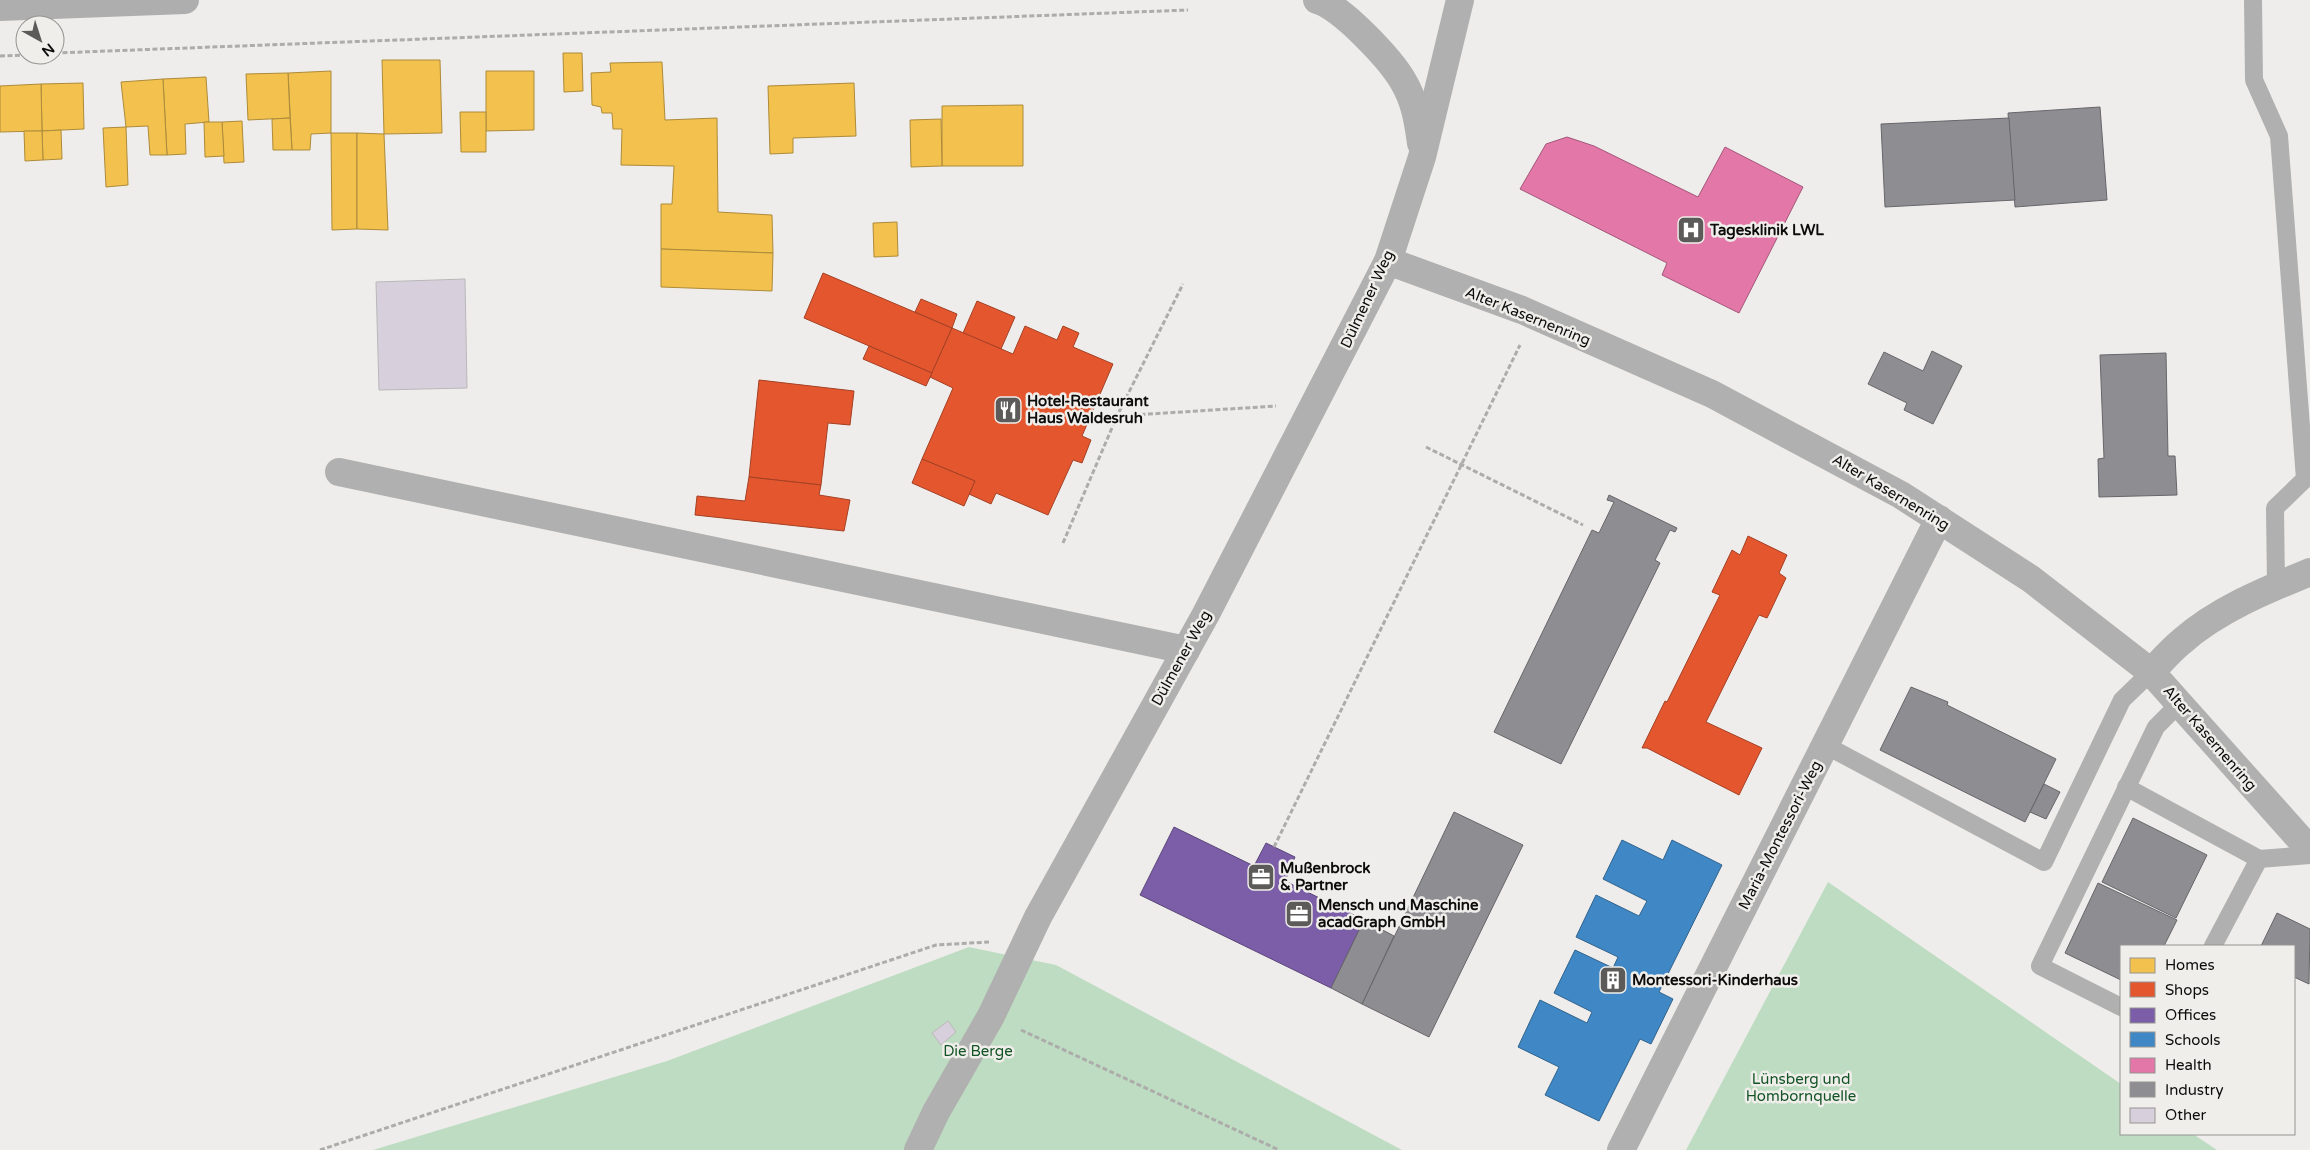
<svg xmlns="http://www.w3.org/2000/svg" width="2310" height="1150" font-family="'Varela Round',sans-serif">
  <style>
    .green { fill: #bedcc2 }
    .homes { fill: #f2c14e; stroke: #ad8b3a }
    .shops { fill: #e4572e; stroke: #a44024 }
    .offices { fill: #7b5ea7; stroke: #5a4578 }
    .schools { fill: #3f88c5; stroke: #30638d }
    .health { fill: #e377a8; stroke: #a35779 }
    .industry { fill: #8d8d92; stroke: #67666a }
    .building { fill: #d7d0dc; stroke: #b9b8b8 }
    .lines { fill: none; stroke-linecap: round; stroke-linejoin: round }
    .path { stroke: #acacaa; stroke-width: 3; stroke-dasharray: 5 2.5; stroke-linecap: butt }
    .lane { stroke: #afb0af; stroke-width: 18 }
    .street { stroke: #afb0af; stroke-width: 28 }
    .secondary { stroke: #afaeae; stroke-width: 28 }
    .labels { text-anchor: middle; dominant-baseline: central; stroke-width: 5; stroke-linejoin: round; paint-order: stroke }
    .poi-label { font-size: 15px; font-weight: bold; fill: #0d0c0b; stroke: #f0eeea; text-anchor: start }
    .street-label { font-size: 15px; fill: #0d0c0b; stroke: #f0eeea }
    .park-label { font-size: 15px; fill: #135427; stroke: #f0eeea }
  </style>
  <rect width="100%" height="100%" fill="#efedeb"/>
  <g class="green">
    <polygon points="1828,882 2121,1084 2121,1134 2193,1134 2217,1150 1686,1150"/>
    <polygon points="969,947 1056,965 1402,1150 373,1150 667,1061"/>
  </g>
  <g class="homes">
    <polygon points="563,53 582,53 583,91 564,92"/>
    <polygon points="382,60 440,60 442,133 384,134"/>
    <polygon points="662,62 665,120 717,118 718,212 772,215 773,253 661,249 661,204 672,204 674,166 621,165 622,129 613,129 612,113 602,113 601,107 592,105 591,73 611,72 610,63"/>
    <polygon points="331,71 331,133 311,134 310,150 292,150 288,73"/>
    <polygon points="486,71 534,71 534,130 486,131"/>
    <polygon points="288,73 290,118 248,120 246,74"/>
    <polygon points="206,77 209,122 185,124 186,154 167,155 163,79"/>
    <polygon points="163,79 167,155 150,155 148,126 126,127 121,82"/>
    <polygon points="83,83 84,129 42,131 41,84"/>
    <polygon points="854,83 856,136 793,138 793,153 770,154 768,86"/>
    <polygon points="41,84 42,131 0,132 0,86"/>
    <polygon points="1023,105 1023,166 942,166 942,106"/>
    <polygon points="460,112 486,112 486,152 461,152"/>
    <polygon points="290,118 292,150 273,150 272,119"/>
    <polygon points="941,119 942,166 911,167 910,120"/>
    <polygon points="242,121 244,162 224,163 222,122"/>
    <polygon points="204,122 222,122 224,156 205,157"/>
    <polygon points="126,127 128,185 106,187 103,128"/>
    <polygon points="61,130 62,159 43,160 42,131"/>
    <polygon points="24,131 42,131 43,160 25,161"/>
    <polygon points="331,133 357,133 357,229 332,230"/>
    <polygon points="357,133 384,134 388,230 357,229"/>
    <polygon points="897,222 898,256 874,257 873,223"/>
    <polygon points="661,249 773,253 772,291 661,287"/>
  </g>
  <g class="shops">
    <polygon points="823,273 952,328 932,373 804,318"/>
    <polygon points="921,299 957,314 952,328 915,312"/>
    <polygon points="977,301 1015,317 1001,349 963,333"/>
    <polygon points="1025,326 1057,340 1063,326 1079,333 1073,347 1113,364 1082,436 1091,440 1082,463 1073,460 1048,515 996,493 991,504 969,494 975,481 922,459 953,388 930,377 952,328 1013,354"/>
    <polygon points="869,346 932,373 926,386 863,359"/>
    <polygon points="759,380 854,391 850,425 828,423 821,485 749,477"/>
    <polygon points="922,459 975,481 964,506 912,483"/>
    <polygon points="749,477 821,485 819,495 850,500 844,531 695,515 697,496 745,501"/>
    <polygon points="1748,536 1787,555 1779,573 1786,578 1769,614 1767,618 1759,615 1706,722 1762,748 1739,795 1647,748 1642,748 1665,701 1667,702 1720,595 1712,592 1732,550 1740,555"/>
  </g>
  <polygon class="offices" points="1174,827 1254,866 1266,843 1295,857 1285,881 1364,920 1331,988 1140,895"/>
  <polygon class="schools" points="1622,840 1663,860 1672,840 1722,865 1659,992 1673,999 1651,1044 1640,1039 1599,1121 1545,1095 1559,1067 1518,1047 1540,1000 1587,1023 1592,1012 1554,993 1575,950 1613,968 1618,957 1576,937 1596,895 1639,916 1647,901 1603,879"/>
  <polygon class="health" points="1567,137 1594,146 1698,197 1725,147 1803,187 1739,313 1662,275 1667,263 1520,189 1546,144"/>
  <g class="industry">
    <polygon points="2100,107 2107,200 2015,207 2008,113"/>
    <polygon points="2009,118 2015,200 1885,207 1881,124"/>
    <polygon points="1932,351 1962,366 1933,424 1904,410 1907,403 1868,384 1884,352 1923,371"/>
    <polygon points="2166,353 2168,456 2175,456 2177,495 2099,497 2098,459 2104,458 2100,355"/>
    <polygon points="1609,495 1677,528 1675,532 1670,530 1655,560 1660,563 1561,764 1494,732 1592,530 1599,533 1614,502 1607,500"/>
    <polygon points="1911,687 1948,702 1947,705 2056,759 2025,822 1880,750"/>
    <polygon points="2044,784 2060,792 2046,819 2030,812"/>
    <polygon points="1454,812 1523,845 1429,1037 1362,1004"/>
    <polygon points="2133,818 2207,855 2176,918 2102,882"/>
    <polygon points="2098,883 2177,920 2164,946 2121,946 2121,980 2065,953"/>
    <polygon points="2277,913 2310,929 2309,984 2294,977 2294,946 2261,946"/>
    <polygon points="1364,920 1394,936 1362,1004 1331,988"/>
  </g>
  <g class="building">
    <polygon points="465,279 467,388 379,390 376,282"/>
    <polygon points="948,1021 956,1032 941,1045 932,1033"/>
  </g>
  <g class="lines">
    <g class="path">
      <polyline points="55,53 1188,10"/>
      <polyline points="0,56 25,55"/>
      <polyline points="1118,416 1276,406"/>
      <polyline points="1426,447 1583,525"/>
      <polyline points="1063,543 1117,416 1183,284"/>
      <polyline points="1274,847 1520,345"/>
      <polyline points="1021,1030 1279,1150"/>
      <polyline points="320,1150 936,945 989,942"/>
    </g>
    <g class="lane">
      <polyline points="2253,0 2254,80 2279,136 2305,479 2275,508 2276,586"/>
      <polyline points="1825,745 2044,862 2122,700 2151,672"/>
      <polyline points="2126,787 2259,859"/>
      <polyline points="2213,946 2259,859 2310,855"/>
      <polyline points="2121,1007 2040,966 2156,727 2180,703"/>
    </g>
    <g class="street">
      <path d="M1317 0C1340 5 1391 60 1403 81 1415 101 1418 121 1421 143"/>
      <polyline points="1388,261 1522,310 1712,394 1901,495 2031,579 2151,672 2310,850"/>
      <polyline points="339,472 1186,650"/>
      <path d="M2151 672C2161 662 2170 651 2181 642 2217 610 2266 590 2310 572"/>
      <polyline points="918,1150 936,1112 991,1016 1038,917 1206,614 1388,261 1422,157 1460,0"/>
      <polyline points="1621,1150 1939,519"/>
    </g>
    <polyline class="secondary" points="0,7 185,0"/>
  </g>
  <defs>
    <g id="hospital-square" transform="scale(1.4375)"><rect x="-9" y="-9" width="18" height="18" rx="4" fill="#5c5b59" stroke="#f0eeea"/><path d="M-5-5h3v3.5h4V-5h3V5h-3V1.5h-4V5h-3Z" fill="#fff"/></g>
    <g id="restaurant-square" transform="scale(1.4375)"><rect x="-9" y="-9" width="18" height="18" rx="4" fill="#5c5b59" stroke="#f0eeea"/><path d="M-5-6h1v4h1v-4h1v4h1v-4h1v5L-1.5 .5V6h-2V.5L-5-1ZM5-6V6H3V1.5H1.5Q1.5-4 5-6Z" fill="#fff"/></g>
    <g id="office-square" transform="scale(1.4375)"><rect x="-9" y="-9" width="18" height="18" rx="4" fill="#5c5b59" stroke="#f0eeea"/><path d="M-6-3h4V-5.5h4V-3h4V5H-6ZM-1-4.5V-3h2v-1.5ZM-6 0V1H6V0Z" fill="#fff"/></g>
    <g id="building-square" transform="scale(1.4375)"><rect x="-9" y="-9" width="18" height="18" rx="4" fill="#5c5b59" stroke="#f0eeea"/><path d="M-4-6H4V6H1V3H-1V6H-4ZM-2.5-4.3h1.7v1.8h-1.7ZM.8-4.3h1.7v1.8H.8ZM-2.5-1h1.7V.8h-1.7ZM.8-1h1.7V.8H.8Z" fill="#fff"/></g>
  </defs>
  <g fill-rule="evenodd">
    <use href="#hospital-square" x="1691" y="230"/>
    <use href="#restaurant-square" x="1008" y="410"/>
    <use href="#office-square" x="1261" y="877"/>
    <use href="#office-square" x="1299" y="914"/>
    <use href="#building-square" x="1613" y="980"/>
  </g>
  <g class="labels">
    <g class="poi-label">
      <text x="1710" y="230">Tagesklinik LWL</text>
      <text x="1027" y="401">Hotel-Restaurant<tspan x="1027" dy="17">Haus Waldesruh</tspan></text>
      <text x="1280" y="868">Mußenbrock<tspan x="1280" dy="17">&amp; Partner</tspan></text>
      <text x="1318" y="905">Mensch und Maschine<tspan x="1318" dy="17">acadGraph GmbH</tspan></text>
      <text x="1632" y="980">Montessori-Kinderhaus</text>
    </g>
    <g class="street-label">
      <text transform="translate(1367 299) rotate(-65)">Dülmener Weg</text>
      <text transform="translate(1528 316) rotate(22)">Alter Kasernenring</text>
      <text transform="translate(1891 492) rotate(31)">Alter Kasernenring</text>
      <text transform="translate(1181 658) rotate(-61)">Dülmener Weg</text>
      <text transform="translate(2210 738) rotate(49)">Alter Kasernenring</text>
      <text transform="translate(1780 835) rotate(-63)">Maria-Montessori-Weg</text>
    </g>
    <g class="park-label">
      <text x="978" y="1051">Die Berge</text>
      <text x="1801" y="1079">Lünsberg und<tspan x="1801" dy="17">Hombornquelle</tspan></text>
    </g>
  </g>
  <rect x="2120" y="945" width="175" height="190" fill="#f0eeea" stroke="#959491"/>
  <rect x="2130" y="958" width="25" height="15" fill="#f2c14e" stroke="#959491"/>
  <text x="2165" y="970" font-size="15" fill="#0d0c0b">Homes</text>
  <rect x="2130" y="982" width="25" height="15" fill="#e4572e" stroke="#959491"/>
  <text x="2165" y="995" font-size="15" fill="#0d0c0b">Shops</text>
  <rect x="2130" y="1008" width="25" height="15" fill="#7b5ea7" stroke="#959491"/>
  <text x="2165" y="1020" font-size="15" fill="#0d0c0b">Offices</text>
  <rect x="2130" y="1032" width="25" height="15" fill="#3f88c5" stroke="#959491"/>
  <text x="2165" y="1045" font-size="15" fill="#0d0c0b">Schools</text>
  <rect x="2130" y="1058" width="25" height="15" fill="#e377a8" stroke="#959491"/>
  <text x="2165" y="1070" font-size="15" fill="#0d0c0b">Health</text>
  <rect x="2130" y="1082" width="25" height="15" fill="#8d8d92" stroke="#959491"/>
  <text x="2165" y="1095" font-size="15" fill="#0d0c0b">Industry</text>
  <rect x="2130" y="1108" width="25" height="15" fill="#d7d0dc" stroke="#959491"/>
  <text x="2165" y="1120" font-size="15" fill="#0d0c0b">Other</text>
  <g transform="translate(40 40) rotate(141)"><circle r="24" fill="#f0eeea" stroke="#959491"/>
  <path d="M0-4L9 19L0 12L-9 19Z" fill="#5c5b59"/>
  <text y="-8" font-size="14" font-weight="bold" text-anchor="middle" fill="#0d0c0b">N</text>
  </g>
</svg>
